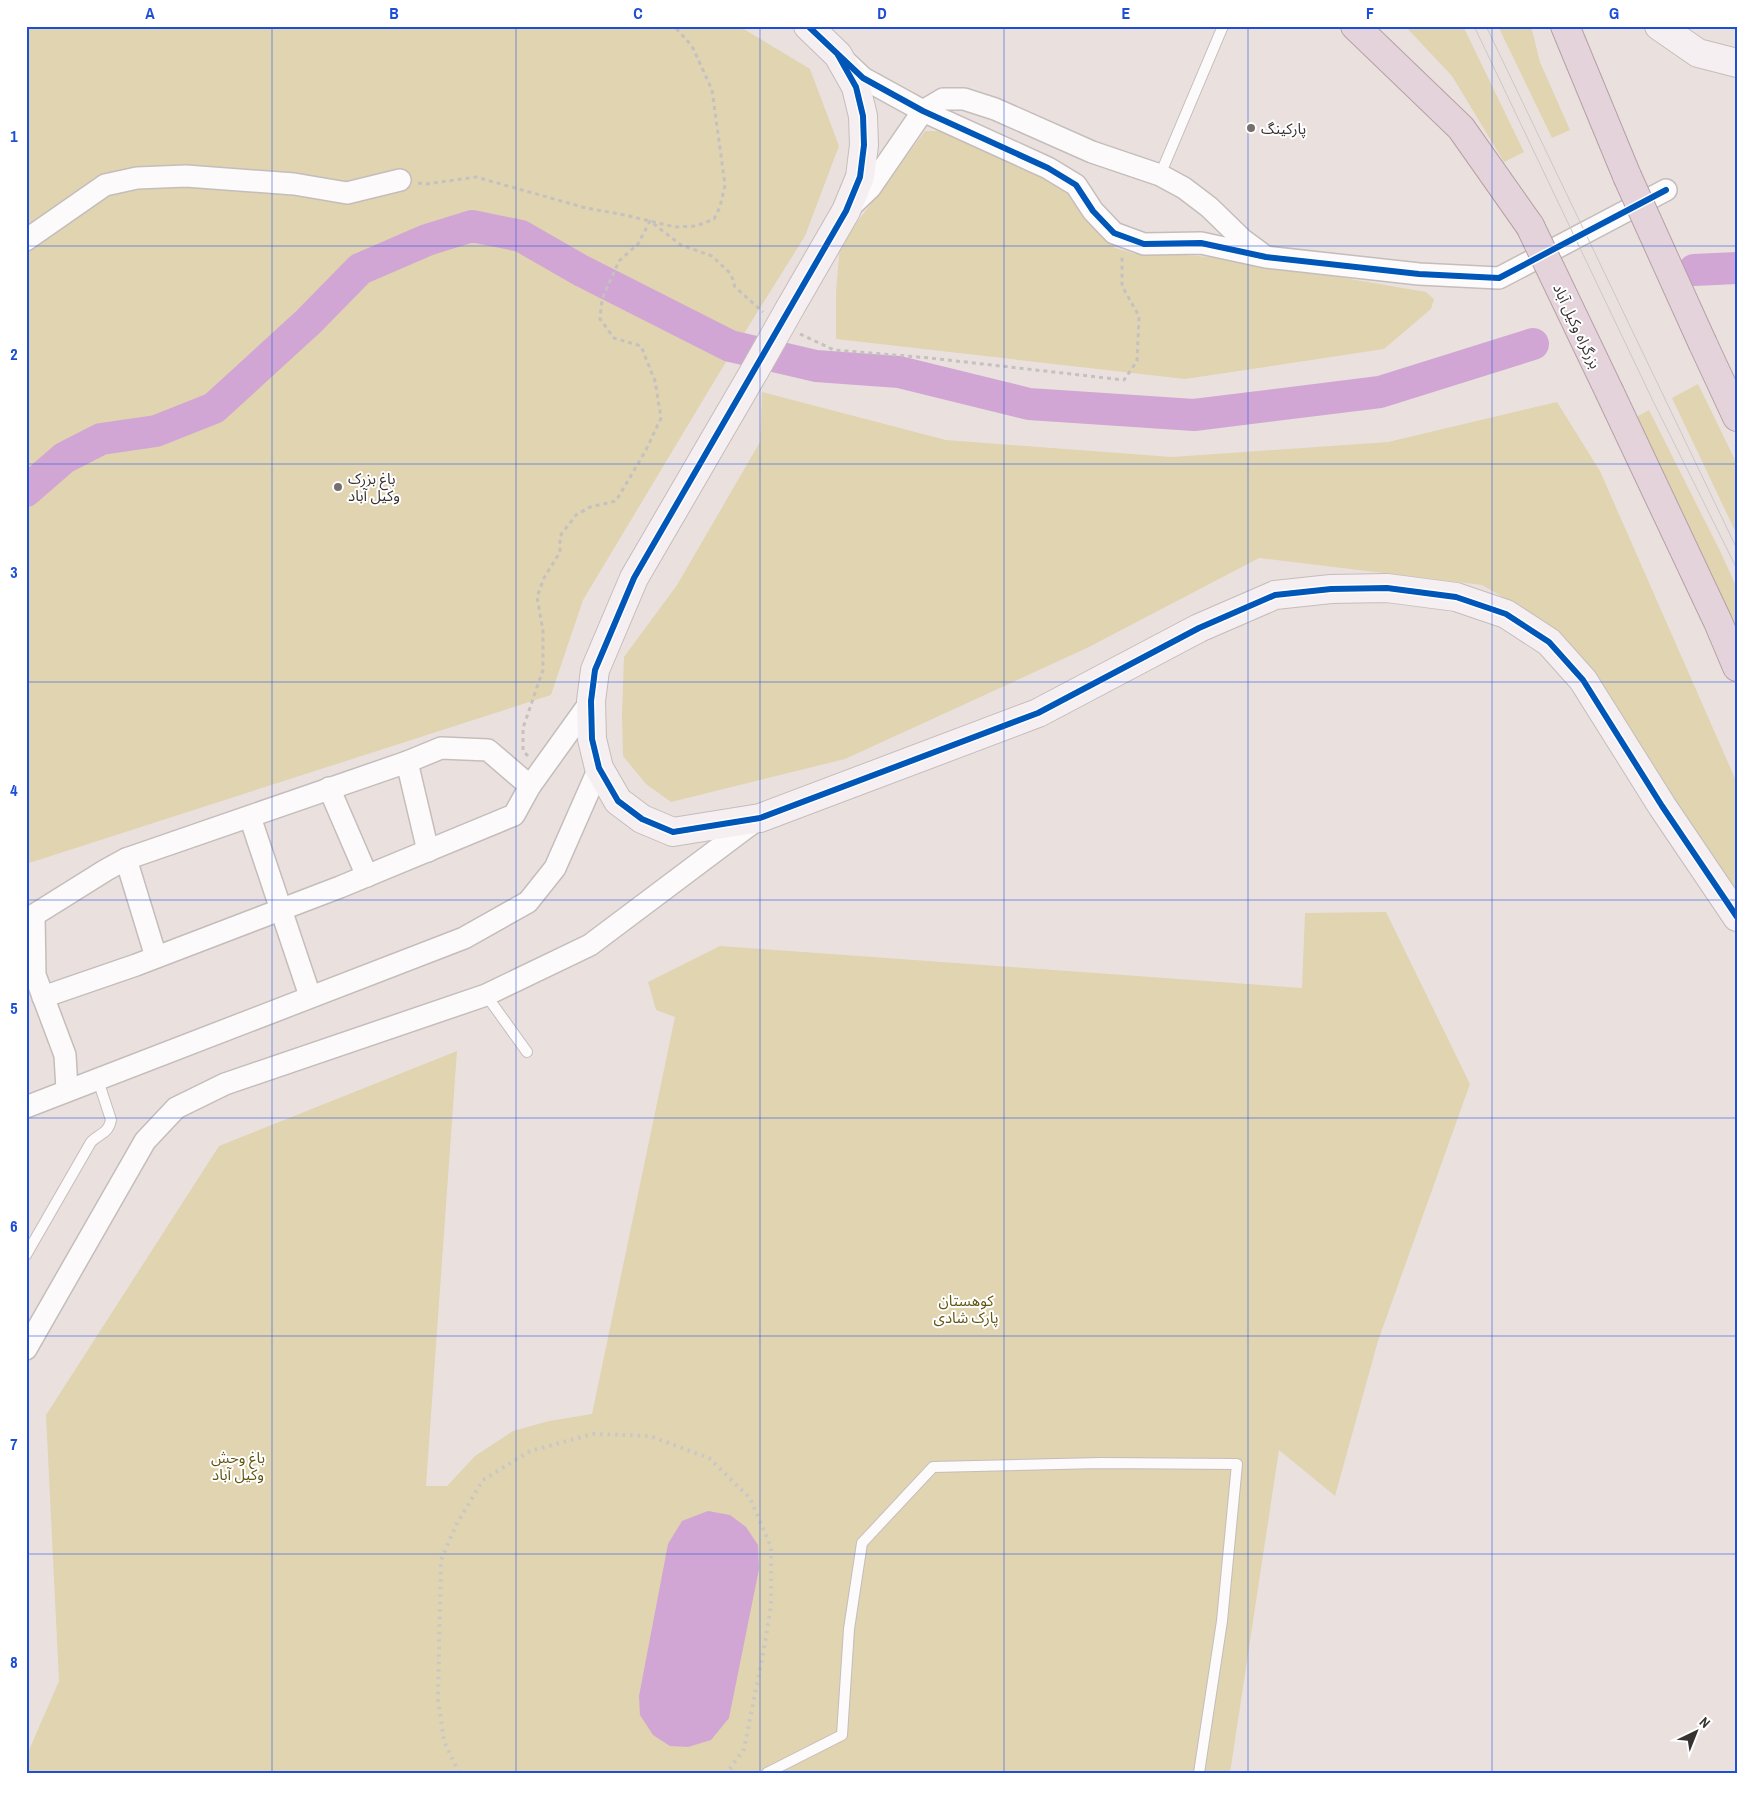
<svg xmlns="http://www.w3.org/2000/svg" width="1763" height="1799" font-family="'Archivo Narrow','Noto Sans Arabic',sans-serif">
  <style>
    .green { fill: #e0d4b1 }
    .water { fill: #d1a6d4 }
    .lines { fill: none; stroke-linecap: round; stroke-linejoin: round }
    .river { stroke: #d1a6d4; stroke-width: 32 }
    .lane-casing { stroke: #c4bdbb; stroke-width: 12 }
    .street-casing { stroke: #c4bdbb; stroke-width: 24 }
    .secondary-casing { stroke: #c4bdbb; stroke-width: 30 }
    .highway-casing { stroke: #b6a0a7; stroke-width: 30 }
    .path { stroke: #c5c1c0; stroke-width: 3; stroke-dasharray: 4 4; stroke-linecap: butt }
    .lane { stroke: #fcfafa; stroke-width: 10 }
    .street { stroke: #fcfafa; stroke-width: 21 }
    .secondary { stroke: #f5eff1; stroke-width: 28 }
    .highway { stroke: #e4d3da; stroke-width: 28 }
    .tram { stroke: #cac8c6; stroke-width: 1 }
    .rail { stroke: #cac8c6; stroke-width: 4; stroke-dasharray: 2.5 5; stroke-linecap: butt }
    .secondary-bridge-casing { stroke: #c4bdbb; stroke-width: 30; stroke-linecap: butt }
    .highway-bridge-casing { stroke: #b6a0a7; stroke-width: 30; stroke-linecap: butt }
    .secondary-bridge { stroke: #f5eff1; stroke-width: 28 }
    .highway-bridge { stroke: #e4d3da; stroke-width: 28 }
    .cycleway-casing { stroke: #fff; stroke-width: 9 }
    .cycleway { stroke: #0057b8; stroke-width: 6 }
    .grid { fill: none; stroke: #1d4ed8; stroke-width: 1; stroke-opacity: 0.55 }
    .poi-dot { fill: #766f6d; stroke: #fff; stroke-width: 2 }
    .labels { text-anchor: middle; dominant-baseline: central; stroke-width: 4; stroke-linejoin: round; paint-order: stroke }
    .poi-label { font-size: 15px; fill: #373130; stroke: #fff; text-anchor: start }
    .street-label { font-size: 15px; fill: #373130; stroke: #fff }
    .park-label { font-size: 15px; fill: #61540e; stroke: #fff }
    .neatline { fill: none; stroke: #1d4ed8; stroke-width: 2 }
    .grid-label { font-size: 16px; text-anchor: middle; font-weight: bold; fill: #1d4ed8 }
  </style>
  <rect width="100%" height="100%" fill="#eae1df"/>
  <g class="green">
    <polygon points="26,26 739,26 810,69 839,146 805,236 718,375 583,600 551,695 26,864"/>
    <polygon points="1405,26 1463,26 1524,152 1504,162 1452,76"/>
    <polygon points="1498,26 1531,26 1540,62 1570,130 1552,138"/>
    <polygon points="925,131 947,131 1064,185 1115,248 1136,254 1173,254 1234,259 1426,292 1434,299 1431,309 1384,349 1185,379 836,339 836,292 840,245"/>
    <polygon points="1698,384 1737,464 1737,535 1672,398"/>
    <polygon points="762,392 946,440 1172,457 1388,442 1557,402 1600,471 1737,783 1737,902 1726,887 1586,663 1544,621 1482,585 1259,558 1087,648 845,759 671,802 646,784 623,756 622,714 624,657 677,585 760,442"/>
    <polygon points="1649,410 1720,551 1737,588 1737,658 1625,423"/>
    <polygon points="1386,912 1470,1084 1378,1341 1335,1496 1279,1450 1230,1773 26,1773 26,1757 59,1681 46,1415 219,1146 457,1051 426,1486 447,1486 475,1456 513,1431 549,1421 592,1414 675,1017 656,1010 648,982 720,946 1302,988 1305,913"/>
  </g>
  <polygon class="water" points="708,1511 730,1515 746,1527 758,1545 759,1569 729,1718 711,1740 688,1747 670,1746 653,1735 640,1715 639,1696 668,1544 682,1521"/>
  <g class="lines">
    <g class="river">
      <polyline points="1694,270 1737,268"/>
      <polyline points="26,491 64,458 101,439 156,431 214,408 308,322 360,269 427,240 472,226 521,236 580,270 730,346 816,366 899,372 1029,404 1194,415 1380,392 1533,344"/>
    </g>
    <g class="lane-casing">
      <g id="lane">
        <polyline points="1160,175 1223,26"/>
        <polyline points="486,995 527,1052"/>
        <path d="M26 1255 91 1142C100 1133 108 1134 111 1120L98 1080"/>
        <polyline points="767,1773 842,1735 849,1629 862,1543 933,1467 1101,1463 1237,1464 1222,1621 1199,1773"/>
      </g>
    </g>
    <g class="street-casing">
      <g id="street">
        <polyline points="846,62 863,78 923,111 1048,168 1076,185 1093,211 1114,233 1144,244 1201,243 1266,257 1419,274 1499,278 1666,190"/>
        <polyline points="850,207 870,188 923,111 943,99 964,99 995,109 1092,152 1160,175 1184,188 1209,207 1243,240 1262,254"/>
        <polyline points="26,240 105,185 137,178 186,176 294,184 347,193 400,180"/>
        <polyline points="407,762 428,851"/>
        <polyline points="329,788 367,876"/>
        <polyline points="250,817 310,996"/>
        <polyline points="126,859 156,957"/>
        <polyline points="43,997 136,965 340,887 514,815 530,786 591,701"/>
        <polyline points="67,1090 65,1055 35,975 34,915 106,870 126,859 407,762 441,748 488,750 530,786"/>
        <polyline points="26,1107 464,938 528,902 555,868 599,768"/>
        <polyline points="26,1349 145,1141 176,1108 225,1084 486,995 590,945 759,818"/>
      </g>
    </g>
    <g class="secondary-casing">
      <g id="secondary">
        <polyline points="1659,26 1698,53 1737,63"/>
        <polyline points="790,308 846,211 860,177 864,145 863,116 856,87 838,55 808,26"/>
        <polyline points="755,370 634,578 595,670 591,701 592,739 599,768 618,801 642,819 673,832 760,818 1038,713 1199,628 1275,595 1331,589 1387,588 1456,597 1506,614 1549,642 1583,680 1662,806 1737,917"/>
      </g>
    </g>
    <g class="highway-casing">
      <g id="highway">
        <polyline points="1355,26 1461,128 1530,226"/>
        <polyline points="1565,26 1627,176"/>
        <polyline points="1703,344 1737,417"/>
        <polyline points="1610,393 1718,622 1737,667"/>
      </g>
    </g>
    <g class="path">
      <polyline points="418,183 426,184 476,177 586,208 625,215 675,227 696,226 714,219 720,207 725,185 712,90 692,46 674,26"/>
      <polyline points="800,334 834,350 930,358 1124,380 1137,361 1139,316 1122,286 1122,254"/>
      <polyline points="528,756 523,751 523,728 543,670 543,631 537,597 544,578 560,552 560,536 576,515 590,507 616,501 646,450 661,418 655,381 641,346 614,338 600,319 602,299 619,261 638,244 650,221 681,245 712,256 731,274 735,287 763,312"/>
    </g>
    <use href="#lane" class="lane"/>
    <use href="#street" class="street"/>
    <use href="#secondary" class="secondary"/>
    <use href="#highway" class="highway"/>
    <g class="tram">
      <polyline points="1474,26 1653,401 1737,569"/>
      <polyline points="1486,26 1737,549"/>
    </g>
    <polyline class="rail" points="459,1773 444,1741 438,1699 441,1560 456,1525 483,1480 530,1451 593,1434 650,1436 709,1458 750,1498 771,1547 771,1606 763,1654 744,1749 727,1773"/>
    <g class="secondary-bridge-casing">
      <polyline id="secondary-bridge" points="755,370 790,308"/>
    </g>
    <g class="highway-bridge-casing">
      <g id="highway-bridge">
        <polyline points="1627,176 1703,344"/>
        <polyline points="1530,226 1610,393"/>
      </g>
    </g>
    <use href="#secondary-bridge" class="secondary-bridge"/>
    <use href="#highway-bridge" class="highway-bridge"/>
    <g class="cycleway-casing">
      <g id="cycleway">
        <polyline points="808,26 863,78 923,111 1048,168 1076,185 1093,211 1114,233 1144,244 1201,243 1266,257 1419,274 1499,278 1666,190"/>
        <polyline points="838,55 856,87 863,116 864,145 860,177 846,211 634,578 595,670 591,701 592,739 599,768 618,801 642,819 673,832 760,818 1038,713 1199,628 1275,595 1331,589 1387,588 1456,597 1506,614 1549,642 1583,680 1662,806 1737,917"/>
      </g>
    </g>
    <use href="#cycleway" class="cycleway"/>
  </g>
  <path class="grid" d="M272 26V1773M516 26V1773M760 26V1773M1004 26V1773M1248 26V1773M1492 26V1773M26 246H1737M26 464H1737M26 682H1737M26 900H1737M26 1118H1737M26 1336H1737M26 1554H1737"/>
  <g class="poi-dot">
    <circle cx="1251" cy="128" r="5"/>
    <circle cx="338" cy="487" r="5"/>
  </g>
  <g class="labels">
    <g class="poi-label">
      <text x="1261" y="128">پارکینگ</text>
      <text x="348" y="478">باغ بزرک<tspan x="348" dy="17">وکیل آباد</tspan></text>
    </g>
    <g class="street-label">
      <text transform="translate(1577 326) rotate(65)">بزرگراه وکیل آباد</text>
    </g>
    <g class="park-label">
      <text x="966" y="1300">کوهستان<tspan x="966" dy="17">پارک شادی</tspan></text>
      <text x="238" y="1457">باغ وحش<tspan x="238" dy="17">وکیل آباد</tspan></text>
    </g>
  </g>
  <rect width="1763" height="1799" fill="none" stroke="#ffffff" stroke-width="55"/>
  <g transform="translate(1696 1732) rotate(43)" stroke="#ffffff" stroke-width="4" paint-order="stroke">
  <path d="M0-4L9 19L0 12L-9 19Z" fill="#373130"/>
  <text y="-8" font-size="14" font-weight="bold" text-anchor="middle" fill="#373130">N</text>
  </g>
  <rect x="28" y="28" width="1708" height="1744" class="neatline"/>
  <g class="grid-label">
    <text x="150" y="19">A</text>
    <text x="394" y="19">B</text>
    <text x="638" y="19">C</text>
    <text x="882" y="19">D</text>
    <text x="1126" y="19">E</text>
    <text x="1370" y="19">F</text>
    <text x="1614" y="19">G</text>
    <text x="14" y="142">1</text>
    <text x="14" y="360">2</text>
    <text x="14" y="578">3</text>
    <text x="14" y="796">4</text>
    <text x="14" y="1014">5</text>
    <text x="14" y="1232">6</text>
    <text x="14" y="1450">7</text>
    <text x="14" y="1668">8</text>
  </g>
</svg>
